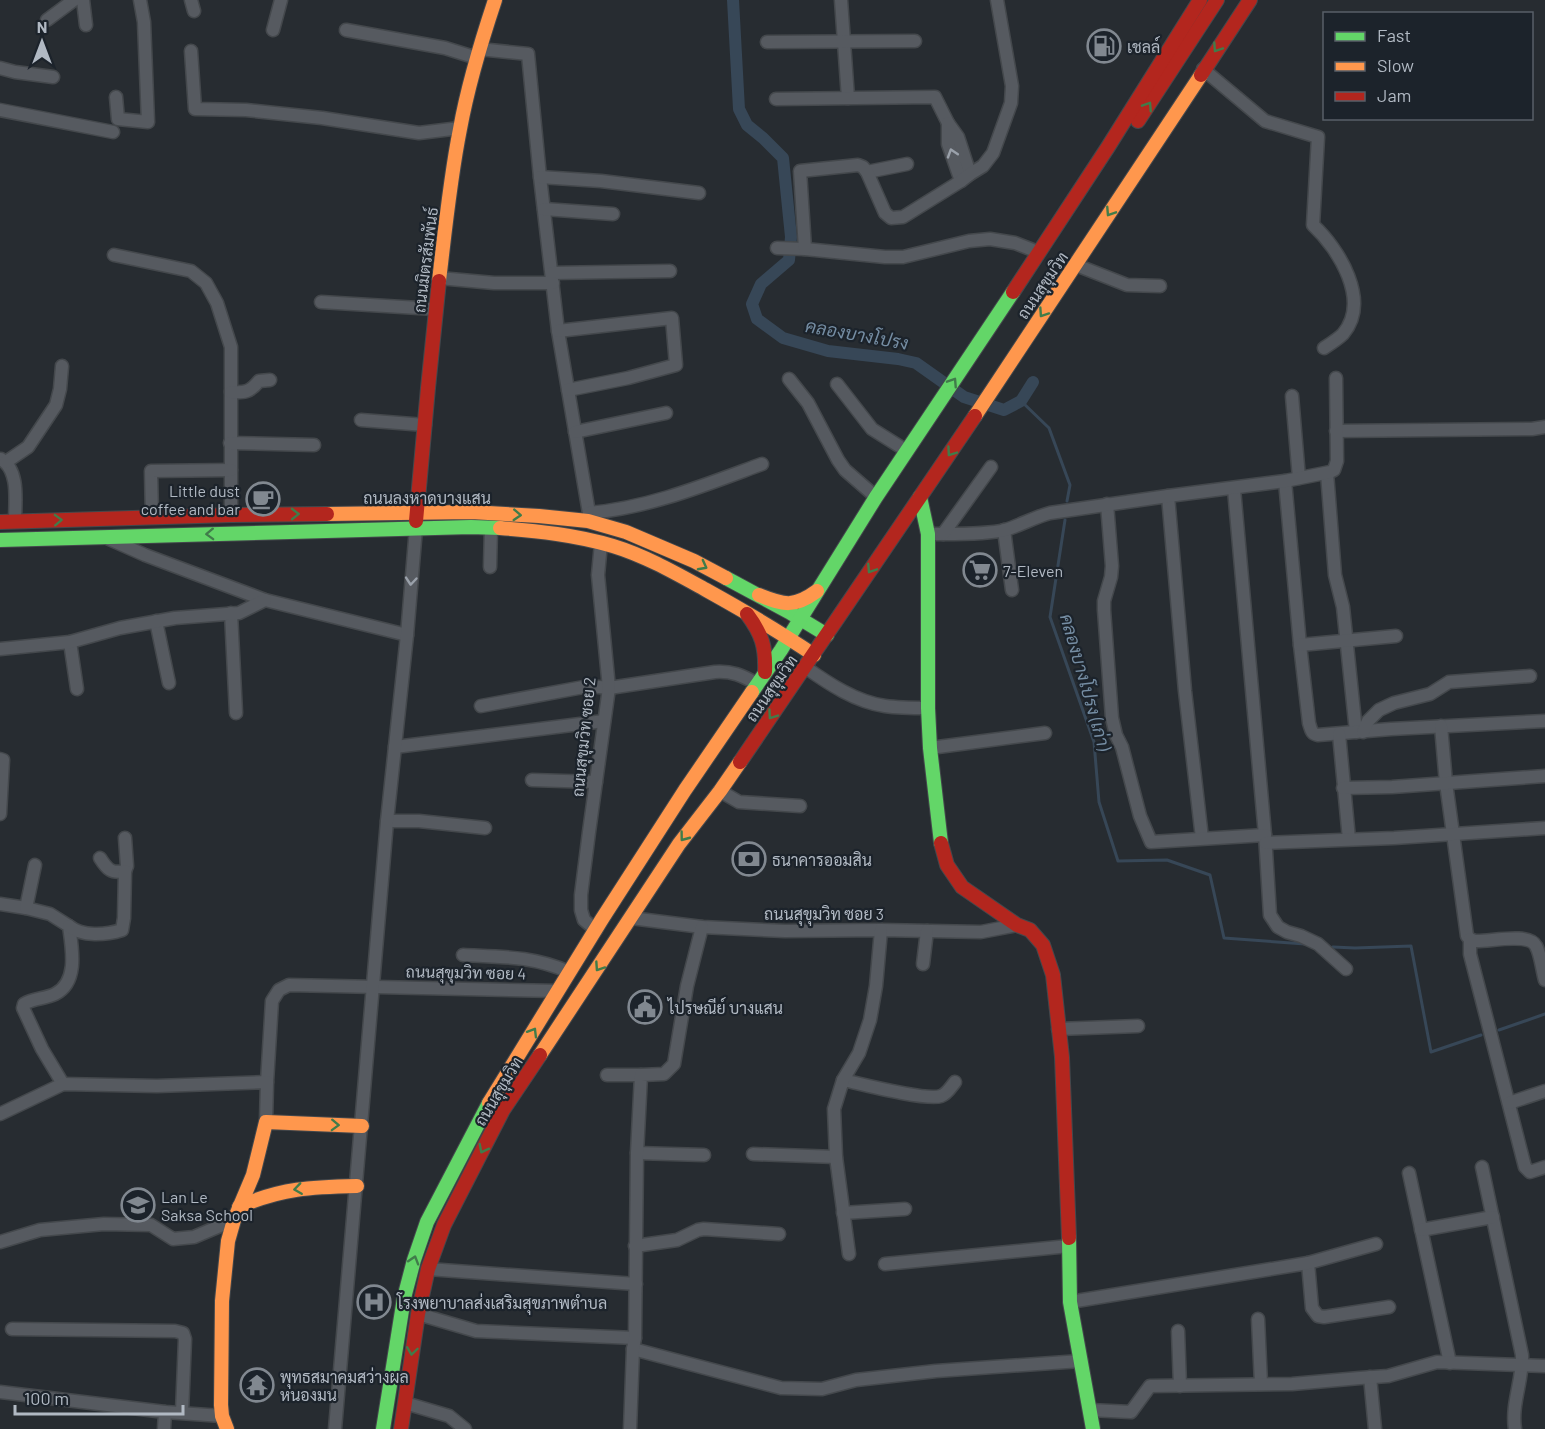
<svg xmlns="http://www.w3.org/2000/svg" width="1545" height="1429" font-family="Barlow,Sarabun,sans-serif">
  <style>
    .lines { fill: none; stroke-linecap: round; stroke-linejoin: round }
    .stream { stroke: #374757; stroke-width: 3 }
    .canal { stroke: #374757; stroke-width: 12 }
    .street-casing { stroke: #44484c; stroke-width: 15 }
    .fast-casing { stroke: #44484c; stroke-width: 16 }
    .slow-casing { stroke: #44484c; stroke-width: 16 }
    .jam-casing { stroke: #44484c; stroke-width: 16 }
    .street { stroke: #565a60; stroke-width: 12 }
    .fast { stroke: #63d668; stroke-width: 14 }
    .slow { stroke: #ff974d; stroke-width: 14 }
    .jam { stroke: #b3261e; stroke-width: 14 }
    .oneway { stroke: #407c4a }
    .oneway2 { stroke: #9aa1aa }
    .labels { text-anchor: middle; dominant-baseline: central; stroke-width: 4.5; stroke-linejoin: round; paint-order: stroke }
    .poi-label { font-size: 16px; fill: #b1b9c3; stroke: #1c232b; text-anchor: start }
    .street-label { font-size: 16px; fill: #b1b9c3; stroke: #1c232b }
    .water-label { font-size: 18px; font-style: italic; fill: #758da3; stroke: #1c232b }
  </style>
  <rect width="100%" height="100%" fill="#272c31"/>
  <g class="lines">
    <g class="stream">
      <polyline points="1021,401 1049,428 1070,485 1067,501"/>
      <polyline points="1065,520 1050,617 1094,742 1099,802 1118,861 1167,860 1210,875 1224,938 1305,944"/>
      <polyline points="1333,947 1355,948 1411,946 1431,1052 1481,1035"/>
      <polyline points="1499,1030 1545,1014"/>
    </g>
    <polyline class="canal" points="733,0 739,109 747,125 763,138 783,158 791,237 789,260 761,284 752,304 757,319 783,338 828,351 898,359 916,363 964,397 1004,410 1021,401 1033,382"/>
    <g class="street-casing">
      <g id="street">
        <polyline points="83,0 86,25"/>
        <polyline points="191,0 194,11"/>
        <polyline points="841,0 848,98"/>
        <polyline points="47,20 74,0"/>
        <polyline points="273,30 281,0"/>
        <polyline points="346,30 445,48 477,58"/>
        <polyline points="767,42 915,41"/>
        <polyline points="479,49 528,54 540,177 558,331 589,513 588,521"/>
        <polyline points="191,51 195,109 246,110 322,118 419,133 460,128"/>
        <polyline points="0,68 15,72 53,77"/>
        <path d="M1203 69 1265 121 1318 137 1313 225C1339 249 1371 301 1343 334 1338 339 1330 344 1324 348"/>
        <polyline points="116,97 118,119 148,122 144,22 140,0"/>
        <polyline points="776,99 935,97 948,123 958,137 970,174"/>
        <polyline points="0,110 113,132"/>
        <polyline points="948,123 948,144 961,181"/>
        <polyline points="867,172 907,164"/>
        <polyline points="540,177 601,181 699,193"/>
        <polyline points="544,209 613,214"/>
        <polyline points="777,248 805,249 885,257 903,257 969,241 990,239 1015,243 1038,252"/>
        <polyline points="805,249 800,171 858,165 863,167 867,172 885,213 891,218 903,217 961,181 970,174 983,166 993,153 1011,103 1012,86 997,0"/>
        <polyline points="114,255 191,271 206,283 217,303 231,347 231,515"/>
        <polyline points="1076,265 1127,285 1160,286"/>
        <polyline points="552,273 670,271"/>
        <polyline points="439,278 494,283 553,283"/>
        <polyline points="321,302 435,309"/>
        <polyline points="558,331 672,318 676,365 628,378 568,390"/>
        <polyline points="789,379 808,403 838,460 845,470 876,497"/>
        <polyline points="837,384 872,429 907,451"/>
        <path d="M231 392C245 393 250 392 259 381L270 380"/>
        <polyline points="1292,396 1299,478"/>
        <polyline points="361,420 425,425"/>
        <polyline points="1336,431 1532,429 1545,427"/>
        <polyline points="575,432 666,413"/>
        <polyline points="230,443 314,445"/>
        <path d="M1 459C20 471 15 502 15 521"/>
        <polyline points="6,462 28,447 56,405 60,389 62,366"/>
        <polyline points="1327,473 1335,575 1343,607 1356,732"/>
        <path d="M1285 481 1300 645 1309 723C1311 729 1311 734 1318 735L1391 729 1545 721"/>
        <polyline points="1234,489 1265,835 1270,915 1278,927 1287,932 1301,936 1318,944 1346,969"/>
        <polyline points="1168,496 1185,691 1202,838"/>
        <polyline points="1107,504 1112,566 1111,577 1104,601 1104,610 1112,718 1116,735 1122,747 1140,816 1151,842 1265,835"/>
        <path d="M589 513C649 508 705 485 762 464"/>
        <polyline points="152,517 151,471 231,470"/>
        <polyline points="1004,530 1012,590"/>
        <path d="M928 534C950 534 985 535 1005 530 1021 525 1035 517 1050 513L1168 496 1285 481 1330 472 1334 470 1337 461 1336 378"/>
        <polyline points="943,534 991,467"/>
        <polyline points="109,539 145,555 265,600 407,635"/>
        <polyline points="490,567 491,528"/>
        <polyline points="231,613 236,713"/>
        <polyline points="156,621 169,683"/>
        <polyline points="70,642 77,689"/>
        <polyline points="1300,645 1396,636"/>
        <polyline points="0,649 70,642 120,628 175,618 239,613 265,600"/>
        <path d="M805 667C829 684 856 702 885 706 899 708 914 708 928 708"/>
        <path d="M481 706 589 686 609 688 715 672C732 671 742 675 757 684"/>
        <path d="M1441 726 1446 783 1467 936 1470 939 1475 941C1489 942 1529 932 1536 946 1541 955 1542 970 1545 980"/>
        <polyline points="1363,732 1368,721 1379,710 1394,703 1430,694 1449,682 1530,676"/>
        <polyline points="1339,734 1349,839"/>
        <polyline points="395,747 604,721"/>
        <polyline points="930,748 1045,733"/>
        <polyline points="0,759 3,760 0,814"/>
        <polyline points="532,780 596,782"/>
        <polyline points="1343,788 1392,787 1545,776"/>
        <polyline points="720,791 739,802 800,806"/>
        <polyline points="387,821 419,821 485,828"/>
        <polyline points="1266,843 1394,838 1545,828"/>
        <path d="M100 858C107 869 111 874 125 871L127 866 125 838"/>
        <path d="M0 904 26 908 50 914 69 926C72 948 79 982 55 994 45 999 33 998 24 1004L23 1008 42 1049 63 1084"/>
        <polyline points="26,908 35,865"/>
        <polyline points="631,918 702,927 785,931 881,930 981,932 1017,925"/>
        <path d="M69 926C82 937 106 935 122 930L124 918 125 871"/>
        <polyline points="596,930 584,920 581,910 581,895 589,832 609,688 598,575 601,543"/>
        <polyline points="1470,939 1470,954 1525,1167 1530,1172 1545,1167"/>
        <path d="M463 955C502 957 533 956 569 972"/>
        <polyline points="923,964 927,931"/>
        <polyline points="1058,1029 1138,1026"/>
        <polyline points="607,1075 641,1075"/>
        <path d="M843 1080C861 1084 927 1101 941 1096 947 1094 951 1087 955 1082"/>
        <polyline points="267,1082 272,1001 279,990 289,985 558,991"/>
        <polyline points="1509,1103 1545,1091"/>
        <polyline points="0,1114 63,1084 157,1086 267,1082 266,1122"/>
        <polyline points="637,1153 704,1155"/>
        <polyline points="753,1154 836,1157"/>
        <path d="M1482 1167 1522 1355C1523 1380 1511 1404 1515 1429"/>
        <polyline points="1409,1173 1450,1363"/>
        <polyline points="843,1213 905,1209"/>
        <polyline points="1421,1230 1493,1217"/>
        <polyline points="0,1242 40,1230 104,1224 151,1225 173,1239 194,1237 234,1220"/>
        <polyline points="635,1246 677,1240 698,1230 704,1229 779,1234"/>
        <polyline points="849,1254 836,1157 834,1109 843,1080 859,1053 870,1020 876,986 881,930"/>
        <polyline points="1308,1263 1312,1308 1318,1316 1324,1317 1389,1307"/>
        <polyline points="885,1264 1069,1246"/>
        <polyline points="428,1269 636,1284"/>
        <polyline points="1070,1302 1308,1263 1376,1244"/>
        <polyline points="418,1314 476,1331 635,1338"/>
        <polyline points="1258,1319 1261,1384"/>
        <polyline points="12,1329 175,1331 183,1333 185,1339 182,1412"/>
        <polyline points="1178,1331 1180,1386"/>
        <polyline points="633,1349 781,1388 822,1389 856,1380 936,1371 1081,1361"/>
        <polyline points="1370,1377 1375,1429"/>
        <polyline points="0,1392 165,1412 222,1416"/>
        <polyline points="405,1403 449,1416 465,1429"/>
        <polyline points="1090,1410 1131,1412 1150,1386 1292,1384 1360,1378 1388,1376 1437,1362 1545,1366"/>
        <polyline points="164,1429 165,1412"/>
        <polyline points="335,1429 387,821 407,635 416,528"/>
        <polyline points="630,1429 633,1349 635,1338 637,1153 641,1075 664,1074 674,1064 687,986 702,927"/>
      </g>
    </g>
    <g class="fast-casing">
      <g id="fast">
        <polyline points="920,497 928,534 928,708 930,748 941,843"/>
        <polyline points="0,540 471,527 500,528"/>
        <polyline points="726,578 789,612 827,635"/>
        <polyline points="752,692 781,650 876,497 1013,292"/>
        <polyline points="1069,1238 1070,1302 1093,1429"/>
        <polyline points="383,1429 404,1298 414,1260 427,1222 489,1103"/>
      </g>
    </g>
    <g class="slow-casing">
      <g id="slow">
        <path d="M439 281C445 230 450 179 460 129 468 85 481 42 495 0"/>
        <polyline points="975,416 1201,75"/>
        <polyline points="327,514 471,512 539,516 588,521 626,532 694,561 726,578"/>
        <path d="M500 528C538 531 576 535 613 546 646 556 677 574 708 591 744 611 780 632 814 655"/>
        <path d="M759 595C784 605 794 608 817 591"/>
        <polyline points="540,1055 679,844 720,791 740,762"/>
        <polyline points="489,1103 602,919 685,790 752,692"/>
        <path d="M239 1207C281 1188 312 1187 357 1186"/>
        <polyline points="227,1429 222,1416 221,1405 222,1301 228,1241 234,1220 253,1175 266,1122 362,1126"/>
      </g>
    </g>
    <g class="jam-casing">
      <g id="jam">
        <polyline points="1201,75 1250,0"/>
        <polyline points="1138,121 1217,0"/>
        <polyline points="1013,292 1108,147 1200,0"/>
        <polyline points="416,521 428,388 439,281"/>
        <polyline points="0,522 231,515 327,514"/>
        <path d="M747 614C762 634 766 647 765 672"/>
        <polyline points="740,762 975,416"/>
        <polyline points="941,843 947,865 962,887 1017,925 1030,930 1043,945 1053,975 1062,1057 1069,1238"/>
        <polyline points="401,1429 418,1314 428,1269 444,1225 503,1110 540,1055"/>
      </g>
    </g>
    <use href="#street" class="street"/>
    <use href="#fast" class="fast"/>
    <use href="#slow" class="slow"/>
    <use href="#jam" class="jam"/>
  </g>
  <defs><path id="oneway-chevron" d="M-2-3.5L2.5 0L-2 3.5" fill="none" stroke-width="1.6" stroke-linecap="round" stroke-linejoin="round" transform="scale(1.5)"/></defs>
  <g class="oneway">
    <use href="#oneway-chevron" transform="translate(1217 48) rotate(124)"/>
    <use href="#oneway-chevron" transform="translate(1148 106) rotate(-57)"/>
    <use href="#oneway-chevron" transform="translate(1110 212) rotate(123)"/>
    <use href="#oneway-chevron" transform="translate(1043 313) rotate(124)"/>
    <use href="#oneway-chevron" transform="translate(953 382) rotate(-57)"/>
    <use href="#oneway-chevron" transform="translate(951 452) rotate(125)"/>
    <use href="#oneway-chevron" transform="translate(295 514) rotate(-1)"/>
    <use href="#oneway-chevron" transform="translate(517 515) rotate(3)"/>
    <use href="#oneway-chevron" transform="translate(58 520) rotate(-2)"/>
    <use href="#oneway-chevron" transform="translate(210 534) rotate(178)"/>
    <use href="#oneway-chevron" transform="translate(703 566) rotate(28)"/>
    <use href="#oneway-chevron" transform="translate(871 569) rotate(123)"/>
    <use href="#oneway-chevron" transform="translate(772 715) rotate(125)"/>
    <use href="#oneway-chevron" transform="translate(684 837) rotate(127)"/>
    <use href="#oneway-chevron" transform="translate(599 967) rotate(124)"/>
    <use href="#oneway-chevron" transform="translate(533 1032) rotate(-59)"/>
    <use href="#oneway-chevron" transform="translate(335 1125) rotate(2)"/>
    <use href="#oneway-chevron" transform="translate(483 1149) rotate(117)"/>
    <use href="#oneway-chevron" transform="translate(298 1189) rotate(172)"/>
    <use href="#oneway-chevron" transform="translate(414 1260) rotate(-73)"/>
    <use href="#oneway-chevron" transform="translate(412 1351) rotate(98)"/>
  </g>
  <g class="oneway2">
    <use href="#oneway-chevron" transform="translate(952 153) rotate(-108)"/>
    <use href="#oneway-chevron" transform="translate(411 581) rotate(95)"/>
  </g>
  <defs>
    <g id="fuel-ring" transform="scale(1.725)"><circle r="9.5" fill="#1c232b" stroke="#818890" stroke-width="1.5"/><path d="M-5.5-6h7V0h2V4h1.3V-2.5L3-4.5l.8-.8L6-3V5H2.5V1h-1V6h-7ZM-4.2-4.7v3.2H.2V-4.7Z" fill="#818890"/></g>
    <g id="cafe-ring" transform="scale(1.725)"><circle r="9.5" fill="#1c232b" stroke="#818890" stroke-width="1.5"/><path d="M-5.5-4.5H6V0H3Q3 3.5 0 3.5H-2.5Q-5.5 3.5-5.5 0ZM3-3.2v2h1.7v-2ZM-6 4.5H4V6H-6Z" fill="#818890"/></g>
    <g id="supermarket-ring" transform="scale(1.725)"><circle r="9.5" fill="#1c232b" stroke="#818890" stroke-width="1.5"/><path d="M-6-5.5h2.5l.6 2H6L4.5 2H-2.5L-4.4-4H-6ZM-1.5 3.2a1.3 1.3 0 1 0 .1 0ZM3 3.2a1.3 1.3 0 1 0 .1 0Z" fill="#818890"/></g>
    <g id="bank-ring" transform="scale(1.725)"><circle r="9.5" fill="#1c232b" stroke="#818890" stroke-width="1.5"/><path d="M-6-4H6V4H-6ZM0-2.3a2.3 2.3 0 1 0 0 4.6a2.3 2.3 0 1 0 0-4.6Z" fill="#818890"/></g>
    <g id="civic-ring" transform="scale(1.725)"><circle r="9.5" fill="#1c232b" stroke="#818890" stroke-width="1.5"/><path d="M-.6-6.5H3V-4.5H.6V-3L4-1V1h2V6H-6V1h2V-1L-.6-3ZM-1.2 2.5V6h2.4V2.5Z" fill="#818890"/></g>
    <g id="school-ring" transform="scale(1.725)"><circle r="9.5" fill="#1c232b" stroke="#818890" stroke-width="1.5"/><path d="M0-5L7-2L0 1L-7-2ZM-4 1L0 2.5L4 1V4Q0 6-4 4Z" fill="#818890"/></g>
    <g id="hospital-ring" transform="scale(1.725)"><circle r="9.5" fill="#1c232b" stroke="#818890" stroke-width="1.5"/><path d="M-5-5h3v3.5h4V-5h3V5h-3V1.5h-4V5h-3Z" fill="#818890"/></g>
    <g id="temple-ring" transform="scale(1.725)"><circle r="9.5" fill="#1c232b" stroke="#818890" stroke-width="1.5"/><path d="M0-6L5-2H3V0L6.5 2.5H4V6H1.5V3h-3V6H-4V2.5H-6.5L-3 0V-2H-5Z" fill="#818890"/></g>
  </defs>
  <g fill-rule="evenodd">
    <use href="#fuel-ring" x="1104" y="46"/>
    <use href="#cafe-ring" x="263" y="499"/>
    <use href="#supermarket-ring" x="980" y="570"/>
    <use href="#bank-ring" x="749" y="859"/>
    <use href="#civic-ring" x="645" y="1007"/>
    <use href="#school-ring" x="138" y="1205"/>
    <use href="#hospital-ring" x="374" y="1302"/>
    <use href="#temple-ring" x="257" y="1385"/>
  </g>
  <g class="labels">
    <g class="poi-label">
      <text x="1127" y="46">เชลล์</text>
      <text x="240" y="490" text-anchor="end">Little dust<tspan x="240" dy="18">coffee and bar</tspan></text>
      <text x="1003" y="570">7-Eleven</text>
      <text x="772" y="859">ธนาคารออมสิน</text>
      <text x="668" y="1007">ไปรษณีย์ บางแสน</text>
      <text x="161" y="1196">Lan Le<tspan x="161" dy="18">Saksa School</tspan></text>
      <text x="397" y="1302">โรงพยาบาลส่งเสริมสุขภาพตำบล</text>
      <text x="280" y="1376">พุทธสมาคมสว่างผล<tspan x="280" dy="18">หนองมน</tspan></text>
    </g>
    <g class="street-label">
      <text transform="translate(425 260) rotate(-83)">ถนนมิตรสัมพันธ์</text>
      <text transform="translate(1042 285) rotate(-56)">ถนนสุขุมวิท</text>
      <text x="427" y="497">ถนนลงหาดบางแสน</text>
      <text transform="translate(771 688) rotate(-55)">ถนนสุขุมวิท</text>
      <text transform="translate(583 737) rotate(-84)">ถนนสุขุมวิท ซอย 2</text>
      <text x="824" y="913">ถนนสุขุมวิท ซอย 3</text>
      <text transform="translate(466 972) rotate(1)">ถนนสุขุมวิท ซอย 4</text>
      <text transform="translate(498 1091) rotate(-59)">ถนนสุขุมวิท</text>
    </g>
    <g class="water-label">
      <text transform="translate(857 334) rotate(10)">คลองบางโปรง</text>
      <text transform="translate(1086 682) rotate(74)">คลองบางโปรง (เก่า)</text>
    </g>
  </g>
  <rect x="1323" y="12" width="210" height="108" fill="#1c232b" stroke="#585f68" stroke-width="1.5"/>
  <rect x="1335" y="32" width="30" height="9" fill="#63d668" stroke="#585f68" stroke-width="1.5"/>
  <text x="1377" y="42" font-size="18" fill="#b1b9c3">Fast</text>
  <rect x="1335" y="62" width="30" height="9" fill="#ff974d" stroke="#585f68" stroke-width="1.5"/>
  <text x="1377" y="72" font-size="18" fill="#b1b9c3">Slow</text>
  <rect x="1335" y="92" width="30" height="9" fill="#b3261e" stroke="#585f68" stroke-width="1.5"/>
  <text x="1377" y="102" font-size="18" fill="#b1b9c3">Jam</text>
  <g transform="translate(42 42)" stroke="#1c232b" stroke-width="4.5" paint-order="stroke">
  <path d="M0-4.5L10 22L0 15L-10 22Z" fill="#b1b9c3"/>
  <text y="-9" font-size="16" font-weight="bold" text-anchor="middle" fill="#b1b9c3">N</text>
  </g>
  <path d="M15 1405v9h168v-9" fill="none" stroke="#b1b9c3" stroke-width="3"/>
  <text x="24" y="1405" font-size="18" fill="#b1b9c3" stroke="#1c232b" stroke-width="4.5" paint-order="stroke">100 m</text>
</svg>
